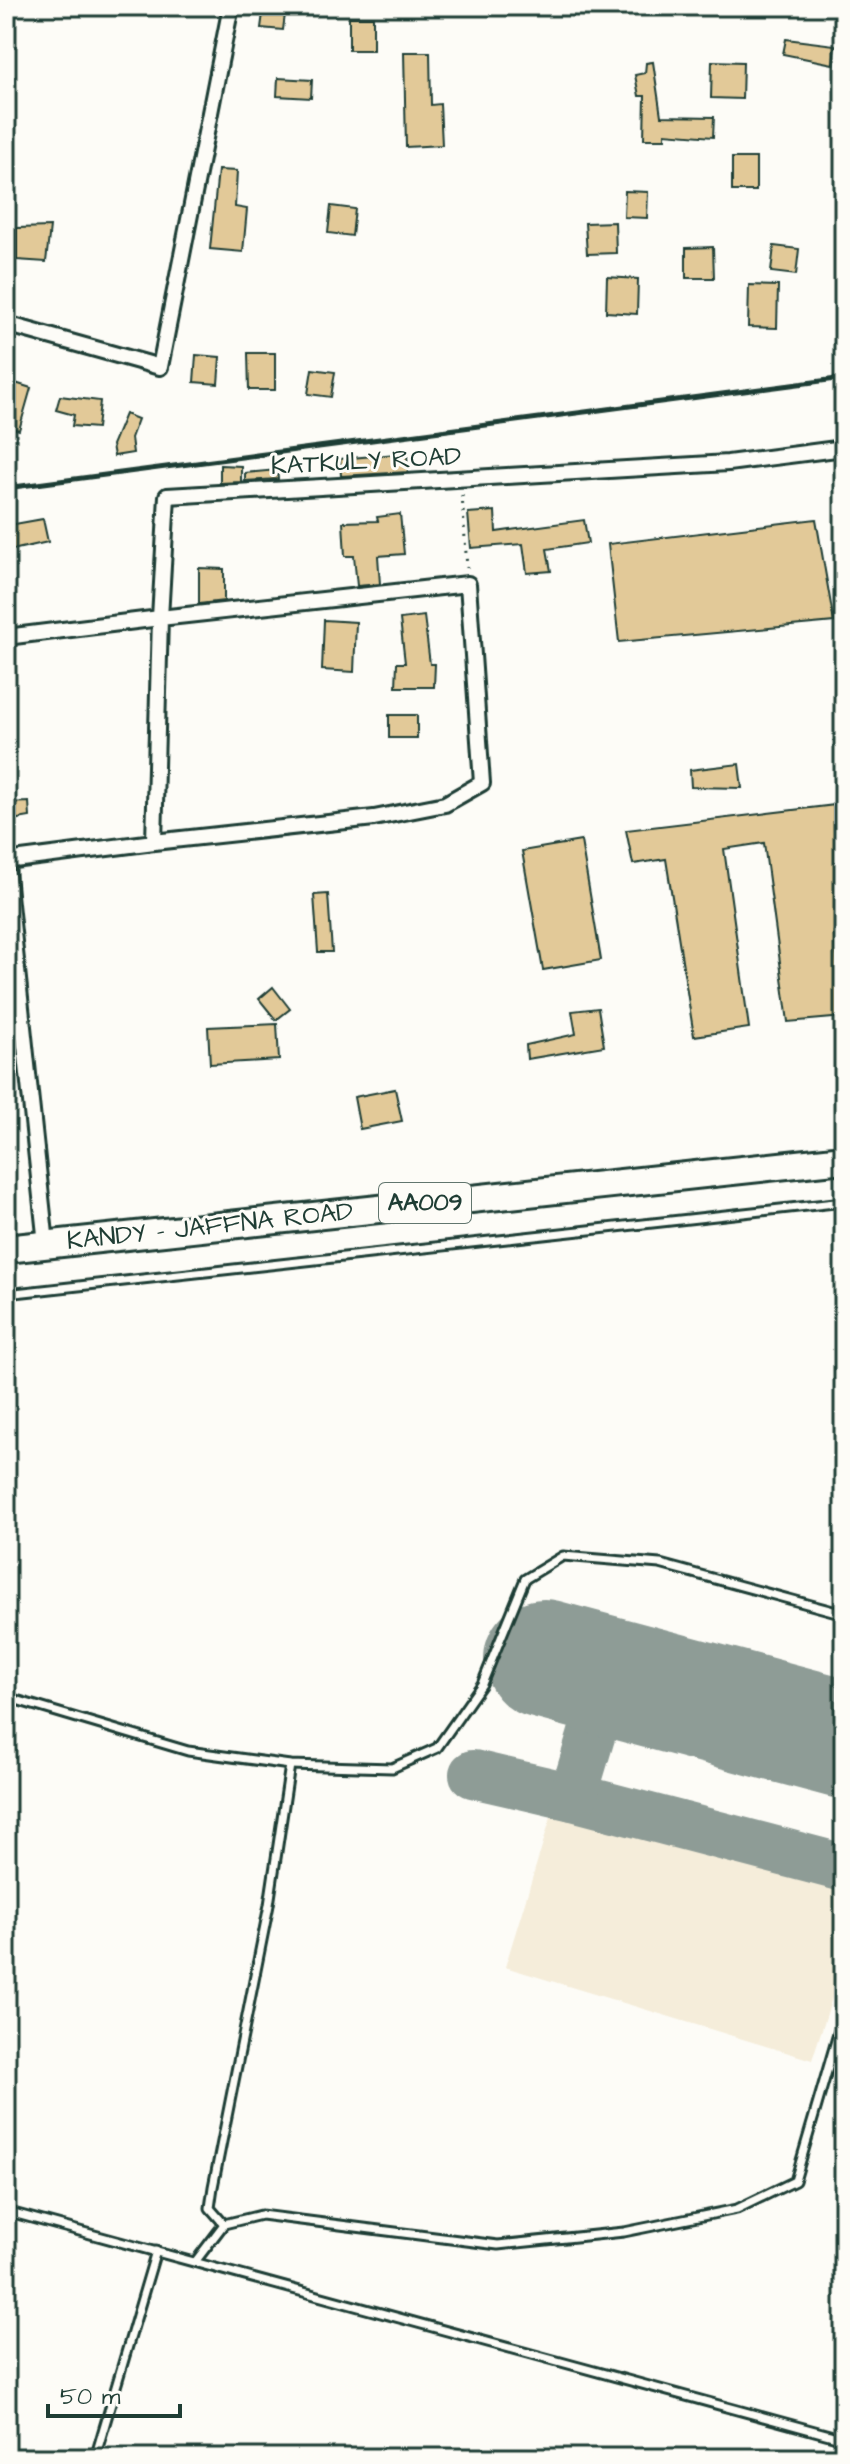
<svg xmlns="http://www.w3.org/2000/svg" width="850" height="2464" font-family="'Architects Daughter',sans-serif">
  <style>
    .built { fill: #f5edda }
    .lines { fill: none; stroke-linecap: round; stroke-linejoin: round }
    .taxiway { stroke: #8e9c96; stroke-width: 48 }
    .runway { stroke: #8e9c96; stroke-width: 120 }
    .building { fill: #e2c998; stroke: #1f3d34; stroke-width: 2 }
    .lane-casing { stroke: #1f3d34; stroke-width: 13 }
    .street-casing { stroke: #1f3d34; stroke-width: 20 }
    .highway-casing { stroke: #1f3d34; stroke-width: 32 }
    .path { stroke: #1f3d34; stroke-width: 3; stroke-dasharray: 2 6; stroke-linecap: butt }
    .lane { stroke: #fdfcf7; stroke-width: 7 }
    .street { stroke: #fdfcf7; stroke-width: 14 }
    .highway { stroke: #fdfcf7; stroke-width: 26 }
    .rail { stroke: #1f3d34; stroke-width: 5 }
    .labels { text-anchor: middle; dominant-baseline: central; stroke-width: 6; stroke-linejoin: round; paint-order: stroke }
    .shield { fill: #fdfcf7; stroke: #62766e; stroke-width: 2 }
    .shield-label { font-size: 24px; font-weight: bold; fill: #1f3d34 }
    .street-label { font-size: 26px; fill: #1f3d34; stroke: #fdfcf7 }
  </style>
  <rect width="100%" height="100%" fill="#fdfcf7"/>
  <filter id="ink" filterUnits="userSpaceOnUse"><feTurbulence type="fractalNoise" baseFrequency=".0125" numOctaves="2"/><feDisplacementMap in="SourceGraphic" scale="16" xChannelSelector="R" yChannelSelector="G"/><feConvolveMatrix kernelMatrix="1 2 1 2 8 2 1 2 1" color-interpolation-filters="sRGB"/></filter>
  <g filter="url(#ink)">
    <polygon class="built" points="558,1794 844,1868 844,1961 812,2060 505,1967"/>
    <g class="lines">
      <g class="taxiway">
        <polyline points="473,1774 573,1797 844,1868"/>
        <polyline points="573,1797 609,1676"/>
      </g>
      <polyline class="runway" points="544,1659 844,1739"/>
    </g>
    <g class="building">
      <polygon points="264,6 286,6 283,30 261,28"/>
      <rect x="349" y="17" width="24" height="33"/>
      <polygon points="786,39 835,45 833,64 783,54"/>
      <polygon points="404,52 430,52 431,105 440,104 442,145 406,147"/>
      <polygon points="712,61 743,62 742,99 711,98"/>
      <polygon points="653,62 661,116 714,117 713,137 665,133 665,139 644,139 645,96 639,96 635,75 645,73 646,63"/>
      <polygon points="278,78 312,80 311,98 277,96"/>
      <rect x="732" y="158" width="24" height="33"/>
      <polygon points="218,170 237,171 235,207 247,209 243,252 210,249"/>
      <polygon points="625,191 648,192 647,218 624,217"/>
      <polygon points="331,206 355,209 352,236 328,233"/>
      <polygon points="615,222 616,253 587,254 585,223"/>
      <polygon points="50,227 46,262 17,260 17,228"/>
      <polygon points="774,246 799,249 796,275 771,272"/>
      <polygon points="713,247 714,278 686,278 686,248"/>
      <polygon points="607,277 638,279 637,314 606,312"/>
      <polygon points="749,285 778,286 777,328 748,327"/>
      <polygon points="248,353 275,353 275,390 249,390"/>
      <polygon points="196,355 220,357 218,384 194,382"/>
      <polygon points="312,369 335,372 331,397 308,394"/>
      <polygon points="6,380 31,388 19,430 6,426"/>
      <polygon points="60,396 100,401 97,428 72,426 74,415 56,410"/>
      <polygon points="125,414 138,419 131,438 133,453 114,456 112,445"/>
      <polygon points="407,453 408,472 341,476 340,459"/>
      <polygon points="220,465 241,466 241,482 220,483"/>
      <polygon points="277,470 278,479 245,481 245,473"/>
      <polygon points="495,511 496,532 584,520 588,543 547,549 551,571 527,573 523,544 471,548 468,513"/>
      <polygon points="400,514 404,554 378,556 380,584 357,586 354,556 345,556 343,522 378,521 377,517"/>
      <polygon points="43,519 48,542 12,550 9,525"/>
      <polygon points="816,519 834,622 619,642 608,544"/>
      <polygon points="199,568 224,569 224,601 199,604"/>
      <polygon points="424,616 430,664 435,664 434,687 396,687 397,663 405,663 400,619"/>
      <polygon points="324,620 356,622 354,672 322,670"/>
      <rect x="389" y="715" width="28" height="23"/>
      <polygon points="739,764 742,788 691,787 690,770"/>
      <polygon points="29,802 30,817 6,821 6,803"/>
      <polygon points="844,804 844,932 834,932 844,1017 788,1022 764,843 724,849 749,1028 694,1036 666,859 633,864 626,830"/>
      <polygon points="581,841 601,960 543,970 522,851"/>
      <polygon points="328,894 332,952 318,952 314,895"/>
      <polygon points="273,987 290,1009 276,1020 259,999"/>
      <polygon points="598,1008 604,1046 527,1059 526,1045 576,1034 572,1011"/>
      <polygon points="277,1024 279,1060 210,1064 208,1027"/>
      <polygon points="395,1089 402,1121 360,1129 354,1097"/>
    </g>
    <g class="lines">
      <g class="lane-casing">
        <g id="lane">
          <polyline points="6,1294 844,1202"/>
          <polyline points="6,1697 188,1751 290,1765 392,1768 437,1748 482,1684 525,1579 563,1556 660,1564 844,1614"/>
          <polyline points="6,2211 844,2439"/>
          <polyline points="224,2224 210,2208 213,2187 269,1905 290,1765"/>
          <polyline points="195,2262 224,2224 261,2215 498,2245 624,2232 737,2209 795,2181 844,2013"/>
          <polyline points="95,2458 156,2251"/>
        </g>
      </g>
      <g class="street-casing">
        <g id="street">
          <polyline points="6,324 160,367 231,6"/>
          <polyline points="6,637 160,618 167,496 728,463 844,448"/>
          <polyline points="6,861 154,842 160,618 468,584 482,783 445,804 374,818 154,842"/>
          <polyline points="6,866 46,1244"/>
        </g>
      </g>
      <g class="highway-casing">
        <polyline id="highway" points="6,1249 844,1159"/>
      </g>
      <polyline class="path" points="462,495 467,568"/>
      <use href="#lane" class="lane"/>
      <use href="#street" class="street"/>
      <use href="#highway" class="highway"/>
      <polyline class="rail" points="6,488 844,378"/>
    </g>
  </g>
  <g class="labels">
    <rect class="shield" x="379" y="1183" width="92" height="40" rx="6"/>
    <g class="shield-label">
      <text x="425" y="1203">AA009</text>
    </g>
    <g class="street-label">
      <text transform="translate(366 461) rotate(-3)">KATKULY ROAD</text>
      <text transform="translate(210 1226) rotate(-6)">KANDY - JAFFNA ROAD</text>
    </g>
  </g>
  <rect width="850" height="2464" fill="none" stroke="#fdfcf7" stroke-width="32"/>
  <rect x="16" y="16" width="818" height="2432" fill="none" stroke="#1f3d34" stroke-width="3" filter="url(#ink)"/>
  <path d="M48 2404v12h132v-12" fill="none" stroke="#1f3d34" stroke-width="4"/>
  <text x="60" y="2404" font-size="24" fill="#1f3d34" stroke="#fdfcf7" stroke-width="6" paint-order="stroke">50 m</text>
</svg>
